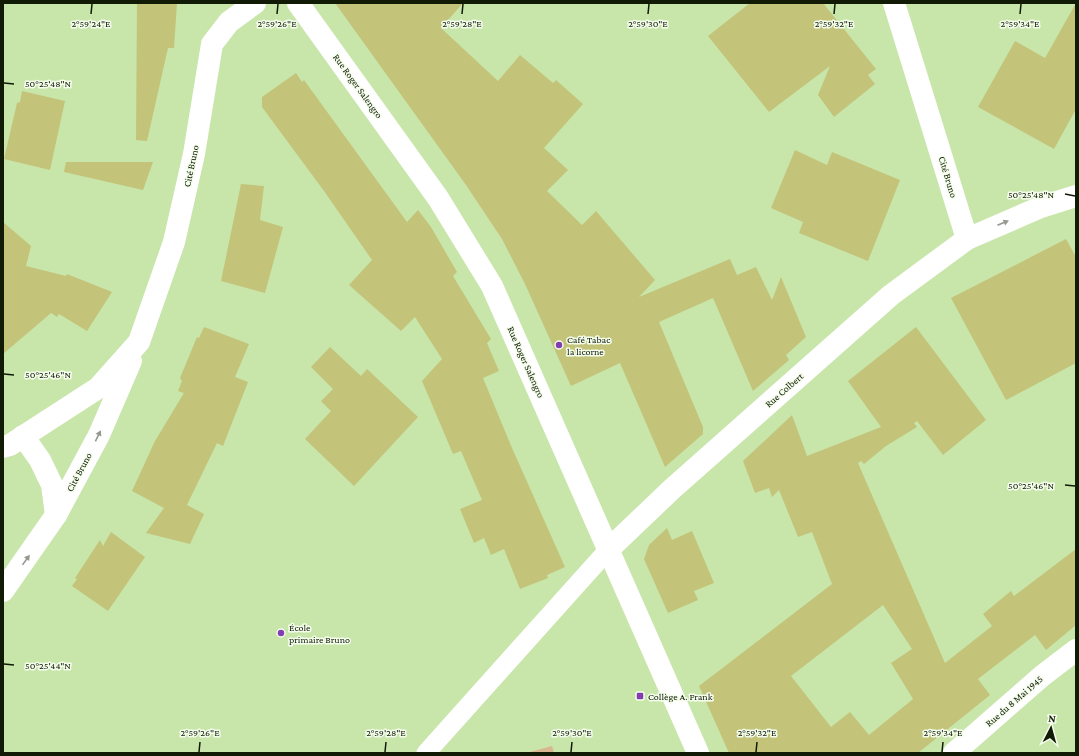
<svg xmlns="http://www.w3.org/2000/svg" width="1079" height="756" font-family="'Crimson Pro',serif">
  <style>
    .pitch { fill: #dab68e }
    .building { fill: #c3c47a; fill-rule: evenodd }
    .lines { fill: none; stroke-linecap: round; stroke-linejoin: round }
    .service { stroke: #fff; stroke-width: 19 }
    .minor { stroke: #fff; stroke-width: 22 }
    .tertiary { stroke: #fff; stroke-width: 22 }
    .oneway { fill: #94988e }
    .ticks { fill: none; stroke: #111a05; stroke-width: 1.5 }
    .poi-dot { fill: #833db0; stroke: #f5feed; stroke-width: 1.5 }
    .labels { text-anchor: middle; dominant-baseline: central; stroke-width: 3; stroke-linejoin: round; paint-order: stroke }
    .street-label { font-size: 10px; fill: #111a05; stroke: #f5feed }
    .poi-label { font-size: 10px; fill: #111a05; stroke: #f5feed; text-anchor: start }
    .ticks-label { font-size: 10px; text-anchor: middle; fill: #111a05; stroke: #f5feed; stroke-width: 3; stroke-linejoin: round; paint-order: stroke }
  </style>
  <rect width="100%" height="100%" fill="#c8e5aa"/>
  <polygon class="pitch" points="552,746 554,753 526,753"/>
  <g class="building">
    <polygon points="137,3 177,3 174,48 168,48 147,141 136,140"/>
    <polygon points="335,3 463,3 441,28 498,81 520,55 553,83 556,80 583,104 544,148 568,170 547,191 582,225 596,211 655,280 639,297 730,259 737,275 756,267 772,300 781,277 806,337 786,355 789,360 753,391 713,298 659,322 703,427 703,434 665,467 620,363 571,386 525,284 502,239 466,185"/>
    <polygon points="750,3 823,3 876,69 868,75 875,84 834,117 818,95 830,66 769,112 708,36"/>
    <polygon points="1076,3 1076,109 1054,149 978,107 1015,41 1045,58"/>
    <polygon points="296,73 302,82 304,80 407,222 418,210 431,227 457,272 453,276 491,339 487,343 499,371 483,378 512,448 565,567 547,575 548,578 520,589 504,549 491,555 484,538 474,543 460,509 482,500 461,451 453,454 422,381 442,359 415,317 401,331 349,285 372,260 324,191 262,107 262,97"/>
    <polygon points="22,91 65,101 50,170 4,159 17,103 20,102"/>
    <polygon points="795,150 827,165 832,152 900,180 868,261 799,233 803,222 771,208"/>
    <polygon points="66,162 153,162 143,190 64,172"/>
    <polygon points="241,184 264,186 260,220 283,227 265,293 221,281"/>
    <polygon points="3,222 31,246 26,266 66,276 67,274 112,292 87,331 59,314 57,317 51,313 3,354"/>
    <polygon points="1066,239 1076,257 1076,363 1006,400 951,298"/>
    <polygon points="204,327 249,344 235,377 248,382 223,446 217,443 187,505 204,514 190,544 146,533 164,508 132,491 155,441 184,393 178,391 182,381 180,378 197,337 199,338"/>
    <path d="M916 327 986 420 943 455 917 421 914 423 917 427 886 446 864 464 861 461 858 463 945 663 992 626 983 614 1011 591 1014 596 1076 549V625L1046 650 1035 635 978 679 990 695 918 753H729L699 686 832 584 812 532 798 537 779 490 772 497 769 488 755 493 743 461 792 415 807 456 881 427 848 381ZM883 605 912 649 891 663 913 699 869 735 850 712 831 727 791 676Z"/>
    <polygon points="330,347 361,376 367,369 418,417 354,486 305,439 331,411 321,401 333,389 311,367"/>
    <polygon points="667,528 672,540 692,531 714,583 694,591 698,600 668,613 644,559 649,545"/>
    <polygon points="111,532 145,557 108,611 72,586 77,579 75,578 100,540 103,546"/>
  </g>
  <g class="lines">
    <polyline class="service" points="426,753 608,550"/>
    <g class="minor">
      <polyline points="894,3 967,239"/>
      <polyline points="23,436 40,460 52,485 56,515"/>
      <polyline points="3,447 10,445 98,388 139,342 174,242 194,154 212,44 229,22 255,3"/>
      <polyline points="608,550 672,489 891,295 967,239 1041,207 1076,196"/>
      <polyline points="3,591 56,515 99,435 131,361"/>
      <polyline points="954,753 1042,676 1076,650"/>
    </g>
    <polyline class="tertiary" points="298,3 438,198 492,286 698,753"/>
  </g>
  <defs><path id="oneway-solid" d="M-6-.8H1V-3.2L6.5 0L1 3.2V.8H-6Z"/></defs>
  <g class="oneway">
    <use href="#oneway-solid" transform="translate(1003 223) rotate(-23)"/>
    <use href="#oneway-solid" transform="translate(98 436) rotate(-64)"/>
    <use href="#oneway-solid" transform="translate(26 560) rotate(-54)"/>
  </g>
  <path class="ticks" d="M91 14 92 4M277 14 278 4M462 14 463 4M648 14 649 4M834 14 835 4M1020 14 1021 4M4 83 14 84M1065 194 1075 196M4 374 14 375M1065 485 1075 486M4 664 14 665M199 752 200 742M385 752 386 742M571 752 572 742M756 752 757 742M942 752 943 742"/>
  <g class="poi-dot">
    <circle cx="559" cy="345" r="4"/>
    <circle cx="281" cy="633" r="4"/>
    <rect x="636" y="692" width="8" height="8" rx="2"/>
  </g>
  <g class="labels">
    <g class="street-label">
      <text transform="translate(358 86) rotate(54)">Rue Roger Salengro</text>
      <text transform="translate(191 166) rotate(-78)">Cité Bruno</text>
      <text transform="translate(948 177) rotate(73)">Cité Bruno</text>
      <text transform="translate(526 362) rotate(66)">Rue Roger Salengro</text>
      <text transform="translate(784 390) rotate(-41)">Rue Colbert</text>
      <text transform="translate(79 472) rotate(-62)">Cité Bruno</text>
      <text transform="translate(1014 701) rotate(-41)">Rue du 8 Mai 1945</text>
    </g>
    <g class="poi-label">
      <text x="567" y="339">Café Tabac<tspan x="567" dy="12">la licorne</tspan></text>
      <text x="289" y="627">École<tspan x="289" dy="12">primaire Bruno</tspan></text>
      <text x="648" y="696">Collège A. Frank</text>
    </g>
  </g>
  <g class="ticks-label">
    <text x="91" y="27">2°59'24"E</text>
    <text x="277" y="27">2°59'26"E</text>
    <text x="462" y="27">2°59'28"E</text>
    <text x="648" y="27">2°59'30"E</text>
    <text x="834" y="27">2°59'32"E</text>
    <text x="1020" y="27">2°59'34"E</text>
    <text x="48" y="87">50°25'48"N</text>
    <text x="1031" y="198">50°25'48"N</text>
    <text x="48" y="378">50°25'46"N</text>
    <text x="1031" y="489">50°25'46"N</text>
    <text x="48" y="669">50°25'44"N</text>
    <text x="200" y="736">2°59'26"E</text>
    <text x="386" y="736">2°59'28"E</text>
    <text x="572" y="736">2°59'30"E</text>
    <text x="757" y="736">2°59'32"E</text>
    <text x="943" y="736">2°59'34"E</text>
  </g>
  <rect width="1079" height="756" fill="none" stroke="#111a05" stroke-width="8"/>
  <g transform="translate(1051 728) rotate(6)" stroke="#f5feed" stroke-width="3" paint-order="stroke">
  <path d="M0-3L7 15L0 10L-7 15Z" fill="#111a05"/>
  <text y="-6" font-size="11" font-weight="bold" text-anchor="middle" fill="#111a05">N</text>
  </g>
</svg>
